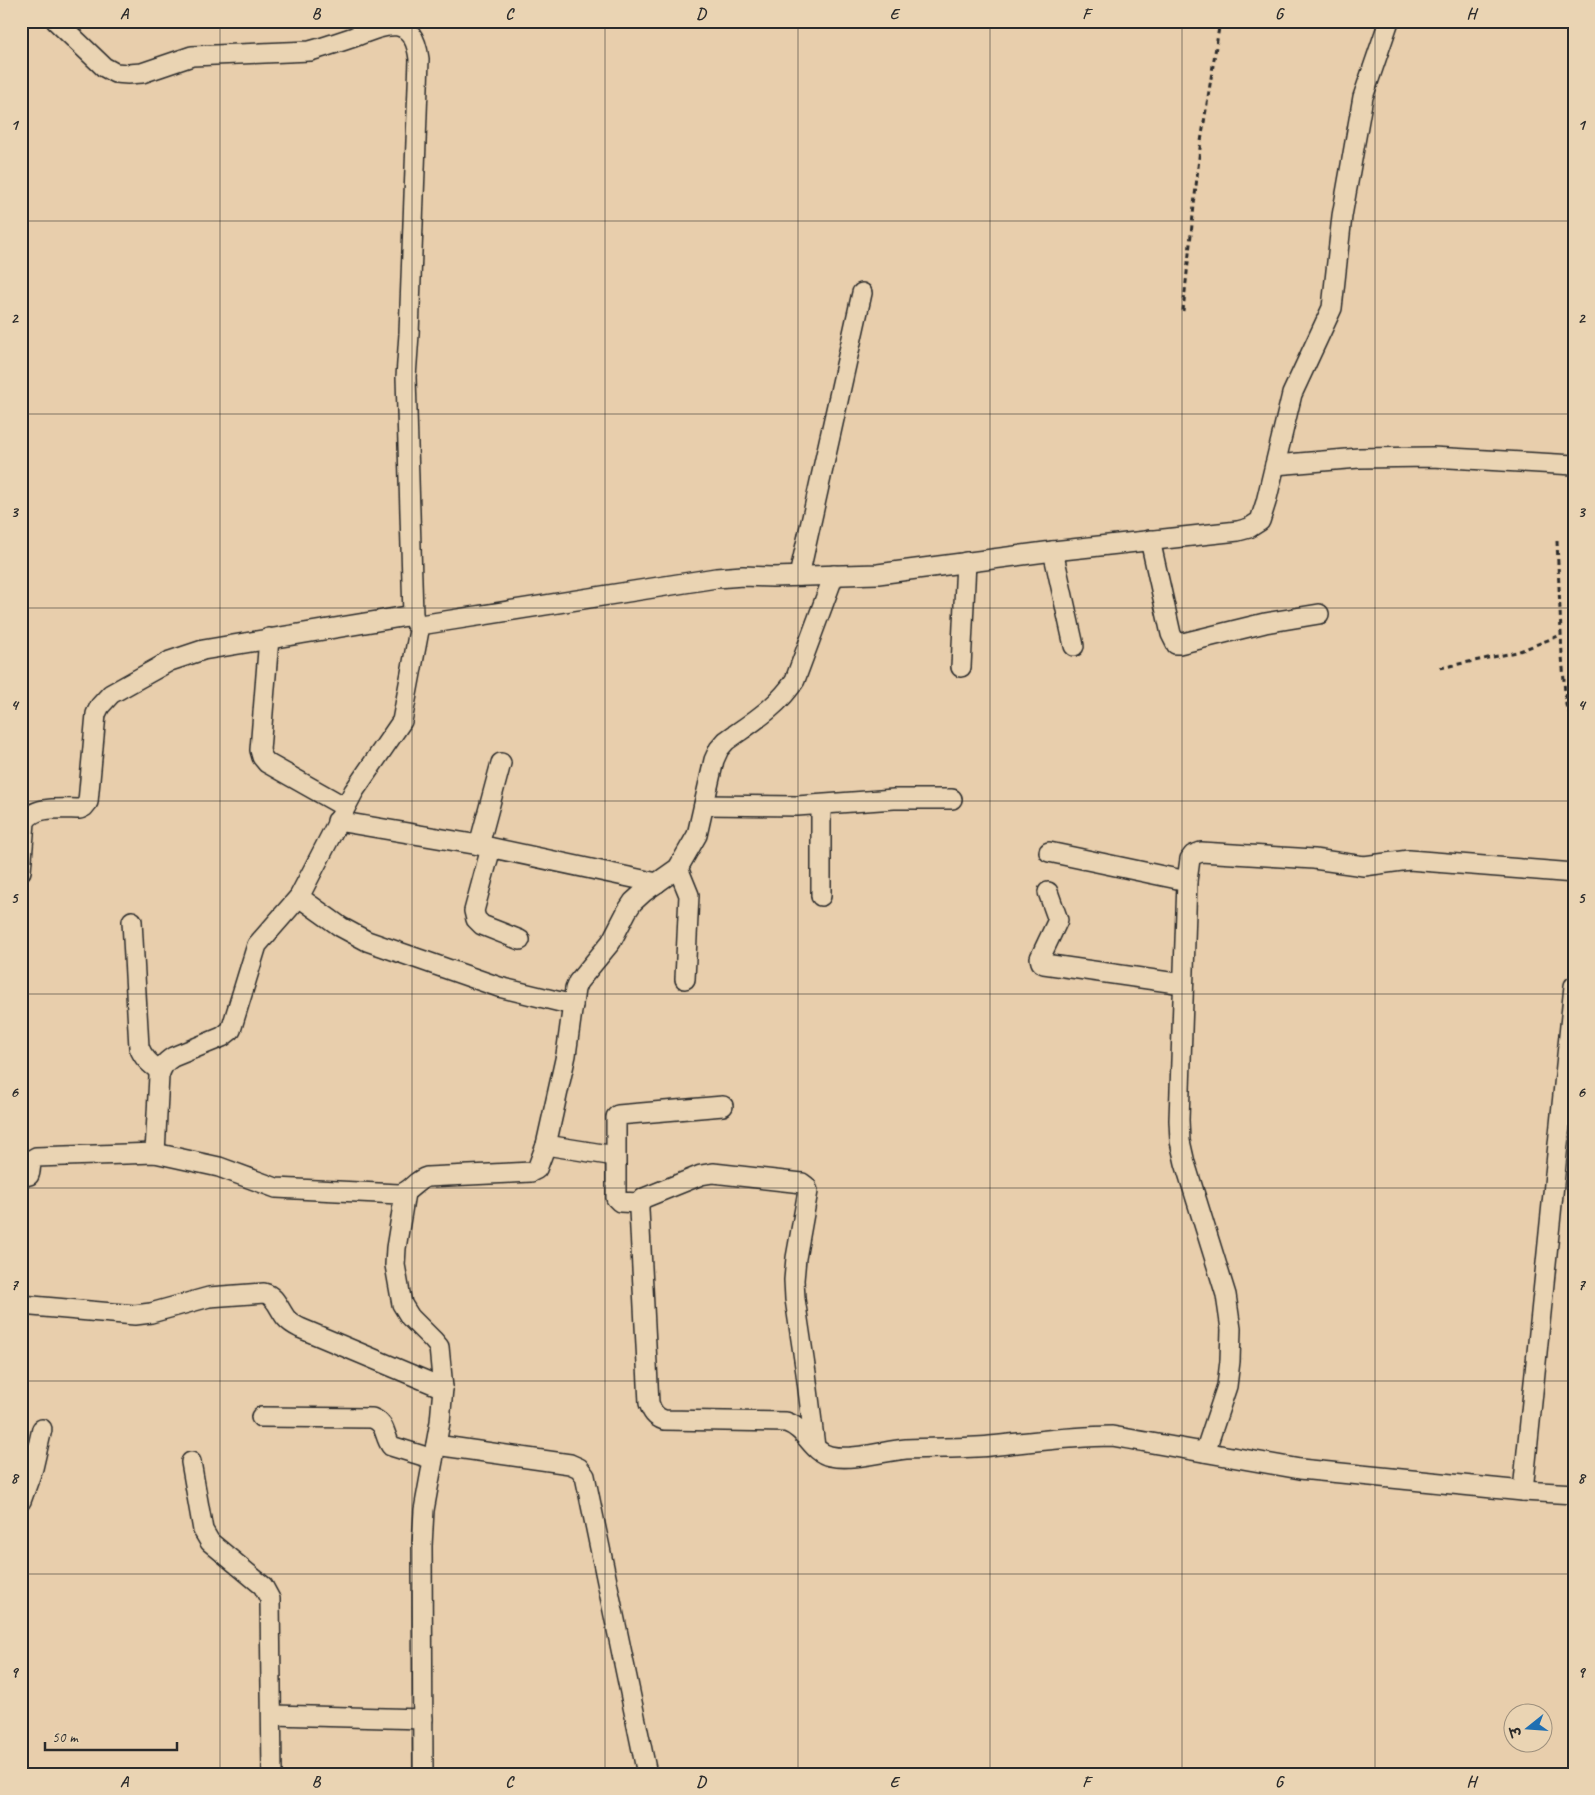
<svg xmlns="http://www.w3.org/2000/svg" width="1595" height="1795" font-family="Caveat,'Playpen Sans Deva',sans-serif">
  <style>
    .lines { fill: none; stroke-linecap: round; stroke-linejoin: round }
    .minor-casing { stroke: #2b2b2b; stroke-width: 22 }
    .path { stroke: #2b2b2b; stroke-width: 3; stroke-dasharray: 5 4; stroke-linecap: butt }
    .minor { stroke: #ead4b3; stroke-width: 19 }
    .grid { fill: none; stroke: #2b2b2b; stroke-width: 1; stroke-opacity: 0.55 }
    .neatline { fill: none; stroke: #2b2b2b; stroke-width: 2 }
    .grid-label { font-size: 16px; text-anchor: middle; font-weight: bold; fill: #2b2b2b }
  </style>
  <rect width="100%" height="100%" fill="#e8ceac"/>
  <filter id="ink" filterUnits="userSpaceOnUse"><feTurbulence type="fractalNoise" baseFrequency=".02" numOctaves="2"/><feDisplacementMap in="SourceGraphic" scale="10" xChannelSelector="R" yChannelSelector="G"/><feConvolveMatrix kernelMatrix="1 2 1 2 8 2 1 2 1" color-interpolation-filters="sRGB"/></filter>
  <g filter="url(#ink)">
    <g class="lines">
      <g class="minor-casing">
        <g id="minor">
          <path d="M56 21 104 67 115 73 128 74 142 73 192 56 310 51C325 47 339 42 354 37 387 24 413 13 419 59L409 334 406 377 413 615 415 623 420 625 716 578 743 576 773 577 878 574 1053 551 1238 531 1249 528 1260 521 1266 502 1292 394 1332 308 1342 216 1363 97 1389 21"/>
          <polyline points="1275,465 1359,458 1432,457 1574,465"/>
          <polyline points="1150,540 1171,634 1176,644 1179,644 1265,623 1319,614"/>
          <polyline points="1053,551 1074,646"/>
          <polyline points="799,576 862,293"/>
          <polyline points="269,638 260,750 262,757 267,763 345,807"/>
          <polyline points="961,667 966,562"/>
          <polyline points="704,805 797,806 894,799 952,799"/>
          <polyline points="337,821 479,845 657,883"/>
          <polyline points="479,845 501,763"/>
          <polyline points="491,848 474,911 476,919 482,925 520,940"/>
          <polyline points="1049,852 1187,881"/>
          <polyline points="678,868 689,895 685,979"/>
          <path d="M21 871 25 822C33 805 63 809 80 809L84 807 88 802 96 714 100 706 111 694 170 661 203 650 413 615"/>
          <polyline points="1048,892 1058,920 1040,958 1041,962 1044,964 1183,984"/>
          <polyline points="821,896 821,806"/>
          <polyline points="299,897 341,927 367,941 499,987 573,1005"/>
          <path d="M132 921 139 1047C143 1058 150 1064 160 1071"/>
          <polyline points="546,1145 615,1156"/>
          <path d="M155 1153 159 1076C162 1066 165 1062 173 1057L222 1037 231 1030 257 945 299 897 354 791 402 721 420 625"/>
          <path d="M21 1177 29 1175C32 1169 28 1161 36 1157L155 1153 219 1167 276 1188 399 1194C411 1192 415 1180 427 1177L531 1172 537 1169 546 1145 566 1055 575 989 578 982 611 942 627 911 633 902 644 892 678 868 697 835 714 760 719 749 726 741C751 723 779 706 795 680L834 575"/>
          <polyline points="405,1193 396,1248 395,1265 402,1304 410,1317 433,1340 439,1347 443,1388 440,1422 424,1510 422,1546 423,1774"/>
          <polyline points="639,1203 620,1202 616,1198 616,1117 618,1115 723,1106"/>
          <path d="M21 1305 135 1315 151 1313 209 1297 264 1293C275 1295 279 1309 286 1318 290 1323 294 1325 300 1328L443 1388"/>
          <path d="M261 1417 372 1418C387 1424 383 1434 391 1446L433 1459"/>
          <polyline points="436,1445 570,1464 579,1468 585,1476 647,1774"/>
          <path d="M815 1447 806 1373 795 1299 794 1280 796 1258 808 1191 806 1186 802 1183 713 1173 701 1175 644 1198 639 1203V1210L649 1403C652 1412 655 1417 664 1420L786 1422C807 1429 811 1452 830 1456 852 1461 884 1451 906 1449 934 1447 963 1449 990 1446 1031 1442 1071 1436 1112 1436L1300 1469 1523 1491 1574 1494"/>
          <polyline points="1205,1452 1227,1386 1230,1361 1231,1329 1226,1295 1185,1163 1180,1141 1179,1120 1187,881 1190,859 1193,855 1201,852 1314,859 1364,866 1409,860 1574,873"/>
          <polyline points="191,1462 203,1530 210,1542 263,1586 270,1599 272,1774"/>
          <polyline points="1523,1491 1574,986"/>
          <polyline points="21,1501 33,1468 42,1429"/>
          <polyline points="273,1715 423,1719"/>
        </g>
      </g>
      <g class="path">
        <polyline points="1183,311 1200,148 1220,21"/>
        <polyline points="1557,541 1562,656 1566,705 1568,711 1574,716"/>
        <polyline points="1440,668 1517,652 1561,635"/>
      </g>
      <use href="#minor" class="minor"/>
    </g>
  </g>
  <path class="grid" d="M220 21V1774M412 21V1774M605 21V1774M798 21V1774M990 21V1774M1182 21V1774M1375 21V1774M21 221H1574M21 414H1574M21 608H1574M21 801H1574M21 994H1574M21 1188H1574M21 1381H1574M21 1574H1574"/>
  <rect width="1595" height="1795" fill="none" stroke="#ead4b3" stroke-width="55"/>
  <g transform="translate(1528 1728) rotate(253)"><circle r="24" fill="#ead4b3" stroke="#9e907d"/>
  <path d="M0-4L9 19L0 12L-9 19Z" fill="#1f6fb2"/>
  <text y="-8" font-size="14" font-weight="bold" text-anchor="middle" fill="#2b2b2b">उ</text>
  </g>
  <path d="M45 1742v8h132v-8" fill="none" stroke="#2b2b2b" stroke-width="2.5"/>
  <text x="52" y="1742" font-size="15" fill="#2b2b2b" stroke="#ead4b3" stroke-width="4" paint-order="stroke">50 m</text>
  <rect x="28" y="28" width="1540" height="1740" class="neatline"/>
  <g class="grid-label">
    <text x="124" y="19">A</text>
    <text x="316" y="19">B</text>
    <text x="509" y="19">C</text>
    <text x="701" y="19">D</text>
    <text x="894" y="19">E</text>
    <text x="1086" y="19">F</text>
    <text x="1279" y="19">G</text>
    <text x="1471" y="19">H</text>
    <text x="14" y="130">1</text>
    <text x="1581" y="130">1</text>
    <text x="14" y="323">2</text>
    <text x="1581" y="323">2</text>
    <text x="14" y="517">3</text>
    <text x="1581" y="517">3</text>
    <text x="14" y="710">4</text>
    <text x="1581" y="710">4</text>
    <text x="14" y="903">5</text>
    <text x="1581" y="903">5</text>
    <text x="14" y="1097">6</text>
    <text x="1581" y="1097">6</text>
    <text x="14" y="1290">7</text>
    <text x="1581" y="1290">7</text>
    <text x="14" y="1483">8</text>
    <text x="1581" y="1483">8</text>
    <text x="14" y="1677">9</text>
    <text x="1581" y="1677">9</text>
    <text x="124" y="1787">A</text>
    <text x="316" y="1787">B</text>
    <text x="509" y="1787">C</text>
    <text x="701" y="1787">D</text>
    <text x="894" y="1787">E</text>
    <text x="1086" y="1787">F</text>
    <text x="1279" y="1787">G</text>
    <text x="1471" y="1787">H</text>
  </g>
</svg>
